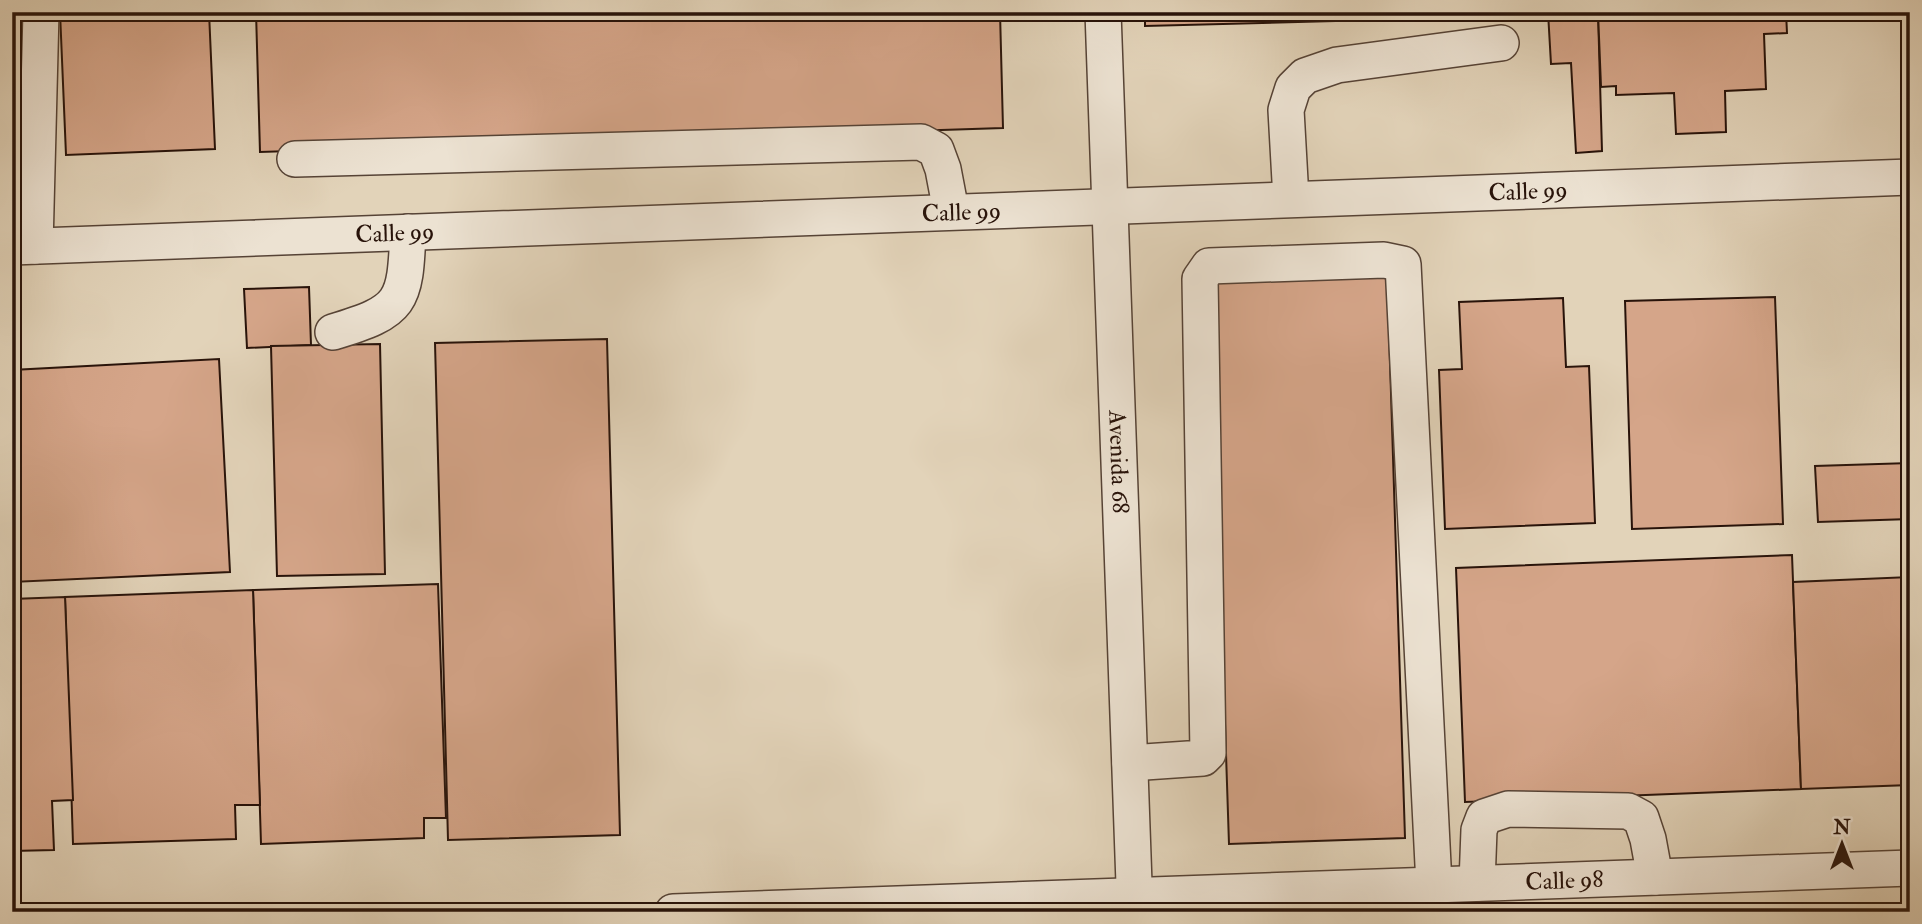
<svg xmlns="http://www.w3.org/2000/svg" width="1922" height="924" font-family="'IM FELL Double Pica',serif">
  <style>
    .building { fill: #d5a589; stroke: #28130a; stroke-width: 2 }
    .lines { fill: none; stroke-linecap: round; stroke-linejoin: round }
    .minor-casing { stroke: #564336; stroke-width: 38 }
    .minor { stroke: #ece2d2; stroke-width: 35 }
    .labels { text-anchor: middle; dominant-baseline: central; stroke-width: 5; stroke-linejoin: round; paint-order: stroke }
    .street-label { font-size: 24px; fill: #28130a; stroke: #ece2d2 }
  </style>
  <rect width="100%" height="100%" fill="#e2d3b9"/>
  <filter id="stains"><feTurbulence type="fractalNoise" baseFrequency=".00286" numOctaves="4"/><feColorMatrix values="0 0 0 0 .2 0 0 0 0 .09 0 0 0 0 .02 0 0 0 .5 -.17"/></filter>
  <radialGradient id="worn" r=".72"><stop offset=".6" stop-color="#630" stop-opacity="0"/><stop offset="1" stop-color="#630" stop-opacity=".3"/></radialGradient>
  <g class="building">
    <polygon points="12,12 31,12 35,113 12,114"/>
    <polygon points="60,12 209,12 215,149 66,155"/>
    <polygon points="256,12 1000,12 1003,128 260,152"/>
    <polygon points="1145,12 1410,12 1410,19 1145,26"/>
    <polygon points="1548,12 1598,12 1602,151 1576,153 1571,63 1551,64"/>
    <polygon points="1598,12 1786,12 1787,33 1764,34 1766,89 1725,91 1726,132 1676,134 1674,93 1616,95 1616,86 1601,87"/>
    <polygon points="1387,266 1405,838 1229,844 1210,272"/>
    <polygon points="309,287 311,345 247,348 244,289"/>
    <polygon points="1775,297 1783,524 1632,529 1625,301"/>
    <polygon points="1563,298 1566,367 1589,366 1595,523 1445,529 1439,370 1462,369 1459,302"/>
    <polygon points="607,339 620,835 448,840 435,343"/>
    <polygon points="380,344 385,574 277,576 271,346"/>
    <polygon points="219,359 230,572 12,582 12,370"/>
    <polygon points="1910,463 1910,519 1818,522 1815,466"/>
    <polygon points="1792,555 1801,789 1465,802 1456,568"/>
    <polygon points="1910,577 1910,785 1801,789 1793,582"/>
    <polygon points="438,584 446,818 424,818 424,838 261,844 253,590"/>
    <polygon points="253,590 260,805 235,805 236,839 73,844 65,597"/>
    <polygon points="65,597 73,800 52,801 54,850 12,851 12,599"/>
  </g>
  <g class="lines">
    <g class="minor-casing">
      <g id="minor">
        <path id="s1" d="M1103 12 1135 912"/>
        <polyline points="295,159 921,142 936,150 943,169 951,211"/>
        <polyline points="1291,199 1286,110 1293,88 1305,76 1337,65 1501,43"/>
        <polyline points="35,246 41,12"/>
        <path id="s2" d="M12 247 1910 177"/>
        <path d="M333 332C403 311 405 303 408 232"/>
        <polyline points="1130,763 1203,758 1208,753 1200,279 1209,266 1384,260 1403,264 1434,885"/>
        <polyline points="1477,883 1479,830 1484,817 1508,809 1628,811 1641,818 1648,839 1655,877"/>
        <path id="s3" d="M673 912 1910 868"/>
      </g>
    </g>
    <use href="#minor" class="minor"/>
  </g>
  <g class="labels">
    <g class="street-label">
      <text stroke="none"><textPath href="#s2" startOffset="1517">Calle 99</textPath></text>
      <text stroke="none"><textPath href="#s2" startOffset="950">Calle 99</textPath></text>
      <text stroke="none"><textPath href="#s2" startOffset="383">Calle 99</textPath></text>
      <text stroke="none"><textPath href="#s1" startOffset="450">Avenida 68</textPath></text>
      <text stroke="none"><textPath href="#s3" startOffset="892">Calle 98</textPath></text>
    </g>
  </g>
  <rect width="1922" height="924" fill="none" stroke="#e2d3b9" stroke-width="42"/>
  <rect x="14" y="14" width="1894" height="896" fill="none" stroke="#28130a" stroke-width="3.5"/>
  <rect x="21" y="21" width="1880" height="882" fill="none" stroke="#28130a" stroke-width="2"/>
  <g transform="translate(1842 844)" stroke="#ece2d2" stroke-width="5" paint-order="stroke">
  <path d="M0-5L12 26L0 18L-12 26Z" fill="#28130a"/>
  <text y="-10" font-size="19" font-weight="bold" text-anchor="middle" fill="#28130a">N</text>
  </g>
  <rect width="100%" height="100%" filter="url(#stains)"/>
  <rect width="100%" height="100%" fill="url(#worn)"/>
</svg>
